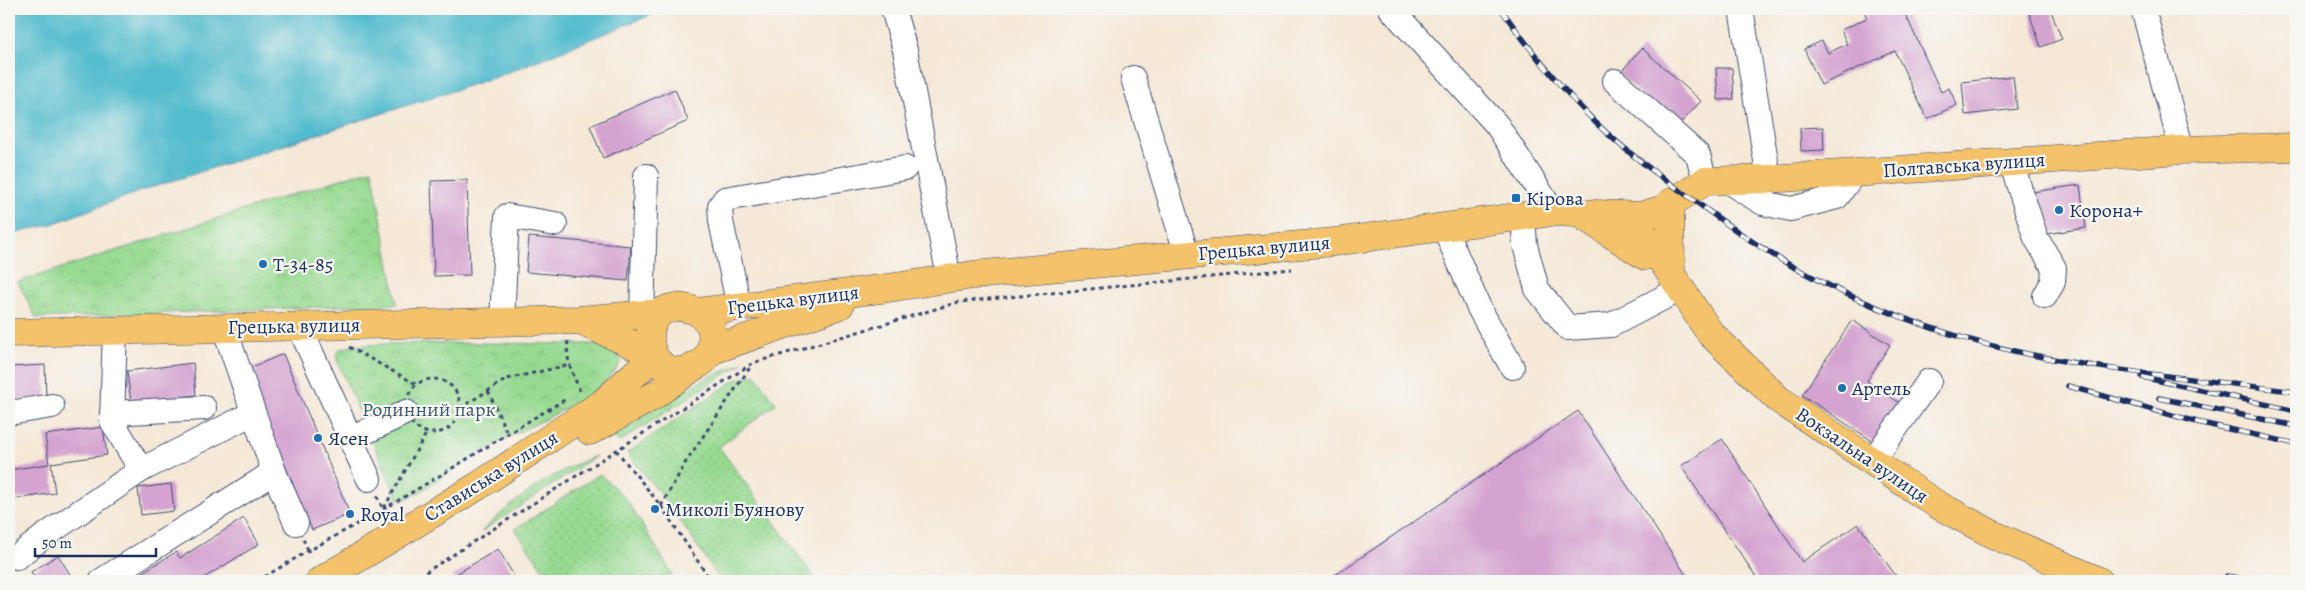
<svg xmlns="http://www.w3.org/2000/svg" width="2305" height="590" font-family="Alegreya,serif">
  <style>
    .grass { fill: url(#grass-dots); stroke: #5a8478 }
    .park { fill: url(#park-crowns); stroke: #5a8478 }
    .water { fill: #52bcce; stroke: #367696 }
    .building { fill: #d4a3d0 }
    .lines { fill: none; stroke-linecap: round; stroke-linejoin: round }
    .minor-casing { stroke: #3c4b70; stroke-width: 26 }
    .major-casing { stroke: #3c4b70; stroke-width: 29 }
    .highway-casing { stroke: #3c4b70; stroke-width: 29 }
    .path { stroke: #3c4b70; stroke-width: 3; stroke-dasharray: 4 4; stroke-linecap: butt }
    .minor { stroke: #fff; stroke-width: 24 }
    .major { stroke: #f3c26a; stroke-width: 28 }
    .highway { stroke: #f3c26a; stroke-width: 28 }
    .rail-casing { stroke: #1b2f5e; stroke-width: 5.5 }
    .rail { stroke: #f6f6f2; stroke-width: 4; stroke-dasharray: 11; stroke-linecap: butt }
    .poi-dot { fill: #1f6fb2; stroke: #f6f6f2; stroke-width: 2 }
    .labels { text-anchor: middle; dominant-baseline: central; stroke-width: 4.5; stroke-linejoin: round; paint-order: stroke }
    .street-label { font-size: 20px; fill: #1b2f5e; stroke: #f6f6f2 }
    .poi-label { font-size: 20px; fill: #1b2f5e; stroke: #f6f6f2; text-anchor: start }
    .park-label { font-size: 20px; fill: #3a5a6b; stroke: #f6f6f2 }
  </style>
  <defs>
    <pattern id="grass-dots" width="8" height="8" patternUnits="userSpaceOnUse" patternTransform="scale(1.25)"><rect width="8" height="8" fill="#98da92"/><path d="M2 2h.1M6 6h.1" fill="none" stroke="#82bb80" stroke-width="1.8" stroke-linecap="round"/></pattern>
    <pattern id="park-crowns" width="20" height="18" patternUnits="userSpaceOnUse" patternTransform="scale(1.25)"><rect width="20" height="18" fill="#98da92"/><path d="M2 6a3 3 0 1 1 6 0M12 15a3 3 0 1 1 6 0" fill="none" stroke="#82bb80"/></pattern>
  </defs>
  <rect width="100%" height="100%" fill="#f6f6f2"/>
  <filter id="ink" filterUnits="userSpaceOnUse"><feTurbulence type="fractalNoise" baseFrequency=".02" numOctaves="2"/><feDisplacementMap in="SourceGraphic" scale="10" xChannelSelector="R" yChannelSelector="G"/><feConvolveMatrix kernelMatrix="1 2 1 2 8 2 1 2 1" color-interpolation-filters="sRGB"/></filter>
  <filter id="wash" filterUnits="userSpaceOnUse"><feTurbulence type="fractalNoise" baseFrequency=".0096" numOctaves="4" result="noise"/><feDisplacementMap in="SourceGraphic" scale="20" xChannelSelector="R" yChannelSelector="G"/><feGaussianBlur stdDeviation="1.12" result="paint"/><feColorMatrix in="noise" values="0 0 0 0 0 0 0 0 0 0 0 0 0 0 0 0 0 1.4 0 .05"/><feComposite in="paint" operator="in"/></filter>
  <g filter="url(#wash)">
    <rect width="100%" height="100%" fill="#f5e8d7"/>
    <g class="grass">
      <polygon points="743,363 619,442 611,433 706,378"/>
      <polygon points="755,374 776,404 719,447 817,581 721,581 668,503 627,453 735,380"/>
      <path d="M596 456 481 532C514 500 552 472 596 456Z"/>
      <polygon points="600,474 627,500 672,574 660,581 551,581 515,529"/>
    </g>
    <g class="park">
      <polygon points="372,169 397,304 36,318 18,282"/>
      <path d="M478 343 591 344 616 350 621 361C604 397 540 420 505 439 476 455 447 473 420 492L406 499H398L338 363 336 356 338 350C354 341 452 344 478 343Z"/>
    </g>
    <polygon class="water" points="9,9 666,9 496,77 141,191 49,225 9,235"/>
    <g id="blocks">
      <g class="building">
        <polygon points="1863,9 1903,9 1941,92 1949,88 1957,105 1927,119 1895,51 1821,85 1804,49 1822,41 1828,53 1847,44 1841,30 1867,18"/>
        <polygon points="2041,9 2050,9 2062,39 2041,47 2029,13"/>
        <polygon points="1642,48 1701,101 1677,127 1619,74"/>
        <polygon points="1716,68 1732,68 1734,99 1718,100"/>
        <polygon points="2013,76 2017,109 1965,115 1962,82"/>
        <polygon points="675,89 688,121 603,158 590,126"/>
        <polygon points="1823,127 1824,150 1801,151 1800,128"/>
        <polygon points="467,180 470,275 434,276 431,181"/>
        <polygon points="2080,185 2086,228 2039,235 2032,192"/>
        <polygon points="529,237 631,246 628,281 526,272"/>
        <polygon points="1852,320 1890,345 1867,381 1900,403 1874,442 1802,395"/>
        <polygon points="283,354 350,514 312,530 245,370"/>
        <polygon points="193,363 196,395 131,403 127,371"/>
        <polygon points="45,365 46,398 9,400 9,367"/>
        <polygon points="1578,411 1690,581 1326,581"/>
        <polygon points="103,427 107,455 51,463 55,493 9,500 9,470 49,464 45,435"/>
        <polygon points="1722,439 1802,562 1858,524 1896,576 1889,581 1759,581 1681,466"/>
        <polygon points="171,484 174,511 141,515 138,488"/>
        <polygon points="244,518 259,544 199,581 192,581 190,578 185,581 128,581 176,552 180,558"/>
        <polygon points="498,549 517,581 457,581 453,576"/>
        <polygon points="58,555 71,576 62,581 37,581 31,572"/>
      </g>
    </g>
  </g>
  <g filter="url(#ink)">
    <use href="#blocks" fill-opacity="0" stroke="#3c4b70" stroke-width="1"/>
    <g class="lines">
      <g class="minor-casing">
        <g id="minor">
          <polyline points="893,9 905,50 949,278"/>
          <polyline points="1391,9 1497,125 1553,212"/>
          <polyline points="1741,9 1769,179"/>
          <polyline points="2143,9 2182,150"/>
          <polyline points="1133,78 1187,255"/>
          <polyline points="1615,81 1698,155 1705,181"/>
          <polyline points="2011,162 2036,238 2054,268 2053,282 2045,296"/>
          <polyline points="1727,181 1763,203 1791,209 1837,197 1854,173"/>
          <polyline points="1523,216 1525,245 1537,289 1568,328 1611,325 1682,288"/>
          <polyline points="1444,227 1479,308 1512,367"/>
          <polyline points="739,307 721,221 720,206 725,199 905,168"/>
          <polyline points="642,315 646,176"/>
          <polyline points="502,322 507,216 555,224"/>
          <polyline points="299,326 369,479"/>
          <polyline points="224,327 274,472 296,523"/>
          <polyline points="115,329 112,421 141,470"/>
          <polyline points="9,413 52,406"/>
          <polyline points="112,413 204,408"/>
          <polyline points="351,439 406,412"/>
          <polyline points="1872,462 1929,381"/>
          <polyline points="17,557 43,537 141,470 253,413"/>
          <polyline points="101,581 274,472"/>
        </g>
      </g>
      <g class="major-casing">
        <g id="major">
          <polyline points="1670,203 1671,271"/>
          <polyline points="1579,213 1645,256"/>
          <polyline points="1619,215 1647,238 1710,333 1778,399 1938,505 1992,534 2099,581"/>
          <polyline points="590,431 652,397 688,371"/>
          <polyline points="320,581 478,486 603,403 653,357"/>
        </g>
      </g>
      <g class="highway-casing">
        <g id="highway">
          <path d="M698 312C701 315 706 319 709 323 716 335 712 357 699 364 640 400 628 283 698 312L888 288 973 275 1334 242 1553 212 1640 216 1661 210 1705 181 1769 179 2182 150 2296 147"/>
          <polyline points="580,321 652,353"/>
          <polyline points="9,333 579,320 660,313"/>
          <polyline points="710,351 840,305"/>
        </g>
      </g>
      <g class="path">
        <path d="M568 341C565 360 573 374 580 391L578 393"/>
        <polyline points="349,347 416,384"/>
        <circle cx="433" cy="406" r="27"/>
        <polyline points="488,391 507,433"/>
        <polyline points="460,408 507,379 569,365"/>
        <polyline points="616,450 661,506 711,581"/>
        <polyline points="377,496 383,509"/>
        <polyline points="661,506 687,460 751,366"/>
        <polyline points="384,508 427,432"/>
        <polyline points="303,539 308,550"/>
        <path d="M258 581C307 550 359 524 409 494 462 463 514 429 568 398"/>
        <polyline points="412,581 753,363 959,302 1292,269"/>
      </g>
      <use href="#minor" class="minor"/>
      <use href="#major" class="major"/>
      <use href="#highway" class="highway"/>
      <g class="rail-casing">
        <g id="rail">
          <path d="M1501 9C1529 49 1560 87 1595 122 1625 151 1658 175 1692 199 1726 224 1762 250 1799 270 1865 306 1941 335 2014 351 2106 372 2203 379 2296 392"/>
          <polyline points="2142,377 2296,411"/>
          <polyline points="2068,386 2197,422 2296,444"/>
          <polyline points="2159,398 2296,426"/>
          <polyline points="2227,576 2253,581"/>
        </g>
      </g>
      <use href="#rail" class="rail"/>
    </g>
  </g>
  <g class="poi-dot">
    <rect x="1511" y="193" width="10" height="10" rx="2.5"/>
    <circle cx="2059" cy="210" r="5"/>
    <circle cx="263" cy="264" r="5"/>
    <circle cx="1842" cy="388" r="5"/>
    <circle cx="318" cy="438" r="5"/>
    <circle cx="655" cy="509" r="5"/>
    <circle cx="350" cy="514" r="5"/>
  </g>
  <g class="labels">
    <g class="street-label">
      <text transform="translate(1964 165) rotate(-4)">Полтавська вулиця</text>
      <text transform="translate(1264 248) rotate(-5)">Грецька вулиця</text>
      <text transform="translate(793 300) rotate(-7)">Грецька вулиця</text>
      <text transform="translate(294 326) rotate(-1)">Грецька вулиця</text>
      <text transform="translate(1862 455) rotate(34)">Вокзальна вулиця</text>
      <text transform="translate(491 476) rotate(-32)">Стависька вулиця</text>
    </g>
    <g class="poi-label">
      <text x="1526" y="198">Кірова</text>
      <text x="2069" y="210">Корона+</text>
      <text x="273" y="264">Т-34-85</text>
      <text x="1852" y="388">Артель</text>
      <text x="328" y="438">Ясен</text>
      <text x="665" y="509">Миколі Буянову</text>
      <text x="360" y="514">Royal</text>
    </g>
    <g class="park-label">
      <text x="429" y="409">Родинний парк</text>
    </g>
  </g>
  <rect width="2305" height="590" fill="none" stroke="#f6f6f2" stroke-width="30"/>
  <path d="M35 548v8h121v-8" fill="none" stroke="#1b2f5e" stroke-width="2.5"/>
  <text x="42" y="548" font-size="15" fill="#1b2f5e" stroke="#f6f6f2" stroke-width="4" paint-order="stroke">50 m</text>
</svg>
